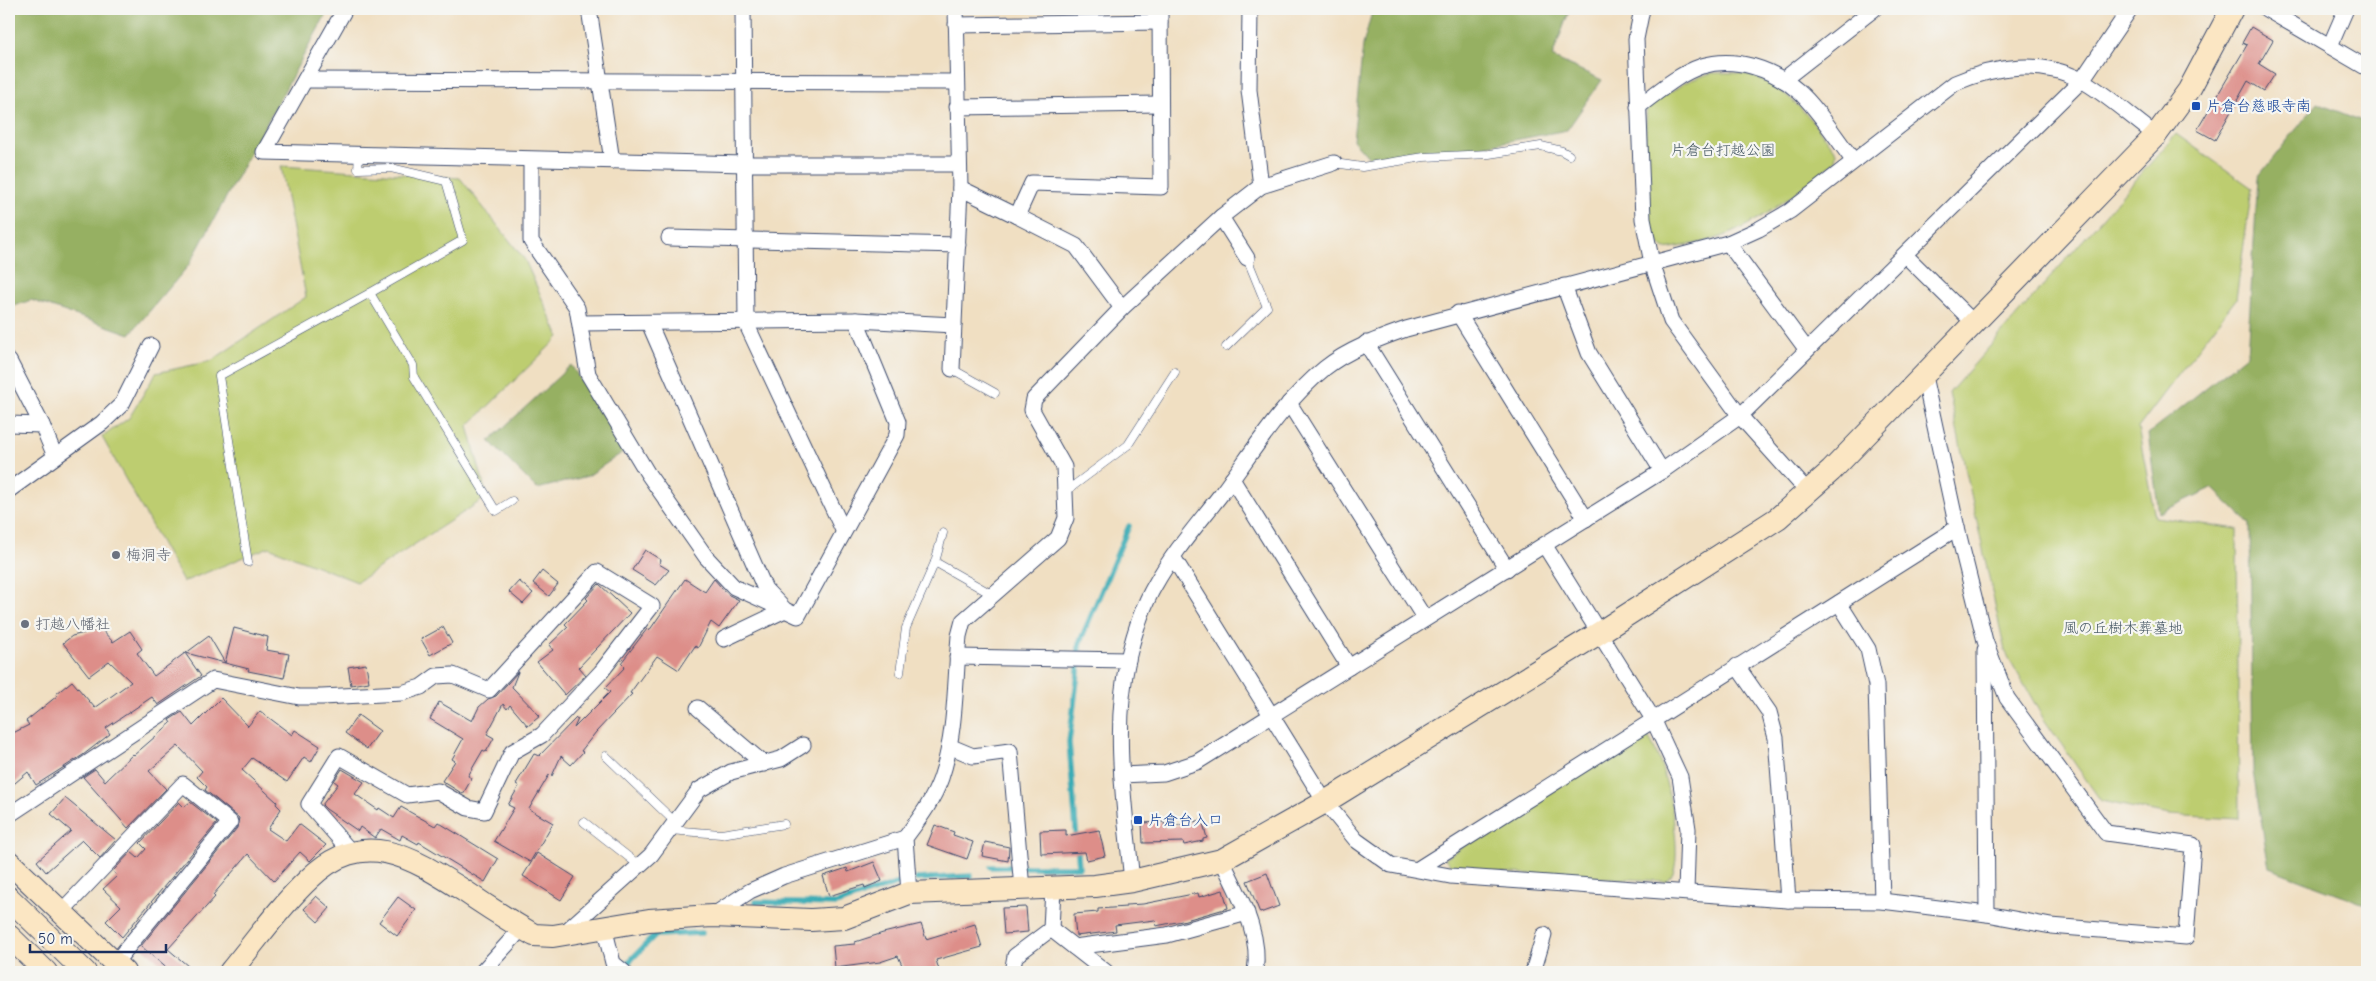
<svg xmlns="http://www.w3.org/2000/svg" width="2376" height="981" font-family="'Comic Neue','Klee One',sans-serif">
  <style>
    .green { fill: #bdcd70; stroke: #6c7e67 }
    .forest { fill: #96b062; stroke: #587060 }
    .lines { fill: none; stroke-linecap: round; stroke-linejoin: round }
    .stream { stroke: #3bacb5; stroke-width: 5.5 }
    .building { fill: #dd8e89 }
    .lane-casing { stroke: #3b496d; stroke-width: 9 }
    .street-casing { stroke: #3b496d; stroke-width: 17 }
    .secondary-casing { stroke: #3b496d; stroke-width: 24 }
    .lane { stroke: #fff; stroke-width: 8 }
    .street { stroke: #fff; stroke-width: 15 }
    .secondary { stroke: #fbe6c3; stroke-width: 22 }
    .transit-dot { fill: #1a4fb4; stroke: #f6f6f2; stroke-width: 2 }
    .worship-dot { fill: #6b7280; stroke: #f6f6f2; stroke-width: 2 }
    .labels { text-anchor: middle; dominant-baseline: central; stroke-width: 4.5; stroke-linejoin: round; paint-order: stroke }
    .transit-label { font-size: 15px; fill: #164399; stroke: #f6f6f2; text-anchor: start }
    .park-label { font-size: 15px; fill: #445662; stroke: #f6f6f2 }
    .worship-label { font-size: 15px; fill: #5b616d; stroke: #f6f6f2; text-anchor: start }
  </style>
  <rect width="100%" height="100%" fill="#f6f6f2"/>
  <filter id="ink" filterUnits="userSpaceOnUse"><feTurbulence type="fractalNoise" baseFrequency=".02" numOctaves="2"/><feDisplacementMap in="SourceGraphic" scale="10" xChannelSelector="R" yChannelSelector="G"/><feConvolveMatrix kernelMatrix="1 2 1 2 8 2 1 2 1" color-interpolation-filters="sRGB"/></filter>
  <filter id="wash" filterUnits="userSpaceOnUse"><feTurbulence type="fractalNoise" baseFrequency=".0096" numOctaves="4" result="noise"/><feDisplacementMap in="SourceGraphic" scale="20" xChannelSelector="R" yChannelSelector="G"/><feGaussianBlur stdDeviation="1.12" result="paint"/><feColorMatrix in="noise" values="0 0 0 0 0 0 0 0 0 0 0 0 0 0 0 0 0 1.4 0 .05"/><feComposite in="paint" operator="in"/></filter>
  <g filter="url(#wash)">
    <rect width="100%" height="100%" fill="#f0dfc2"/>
    <g class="green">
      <path d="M1711 73C1721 73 1733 72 1743 74 1786 82 1811 120 1836 152L1835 161C1800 189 1764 221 1721 237 1703 243 1683 246 1665 249 1641 238 1645 132 1647 107L1686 82Z"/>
      <polygon points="2176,134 2252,188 2236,299 2138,428 2155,517 2237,529 2239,819 2169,815 2101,801 2043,718 2005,651 1949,393"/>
      <polygon points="281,166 460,178 525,260 559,337 468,426 487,497 357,582 269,547 183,582 102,437 129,418 156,373 211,361 306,297"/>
      <path d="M1645 733C1664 751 1684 849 1673 873 1672 876 1668 879 1666 881L1454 870 1445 858Z"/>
    </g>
    <g class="forest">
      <polygon points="9,9 329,9 189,265 130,334 31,300 9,308"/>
      <polygon points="1370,9 1570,9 1552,57 1602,80 1567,130 1478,147 1371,160 1353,140 1363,45 1372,12"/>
      <polygon points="2317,103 2367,123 2367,905 2269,868 2253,772 2250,524 2212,488 2159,513 2148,434 2247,355 2258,177"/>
      <polygon points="571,365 626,450 588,476 537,489 489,441"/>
    </g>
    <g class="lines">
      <g class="stream">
        <polyline points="991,867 1079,867 1069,742 1078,673 1079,644 1129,526"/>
        <polyline points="917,879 971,876"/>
        <polyline points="756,902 836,904 899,883"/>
        <polyline points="627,964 655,935 702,933"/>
      </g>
    </g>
    <g id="blocks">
      <g class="building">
        <polygon points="2251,27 2273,40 2259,64 2275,74 2264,91 2248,81 2215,140 2197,130 2247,45 2242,43"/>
        <polygon points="645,550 661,560 659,564 669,570 656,585 632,570"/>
        <polygon points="542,571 558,584 549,596 533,583"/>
        <polygon points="685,579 705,592 714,579 727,594 739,600 719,628 711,622 698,648 695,646 679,670 657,656 630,693 632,694 596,732 581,751 583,752 571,765 561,756 552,776 549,775 529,809 553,823 530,862 494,841 514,808 508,805 519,786 516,784 534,754 539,756 576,718 578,719 574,728 610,692 605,688 625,667 621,663 647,629 649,631"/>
        <polygon points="519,581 533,593 523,604 509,592"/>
        <polygon points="599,584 630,613 579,667 586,675 565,695 537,662 553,650 549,645 568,627 565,624 588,600 586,598"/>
        <polygon points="443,627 452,643 430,655 421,639"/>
        <polygon points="234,628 268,637 266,650 289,654 284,678 248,671 249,669 225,663"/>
        <polygon points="101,629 113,642 130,631 142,649 137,653 154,676 185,653 201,676 158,705 152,697 106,728 110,734 83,755 36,785 28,772 9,788 9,735 29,725 26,721 57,696 56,694 72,681 95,708 131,682 109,661 89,676 63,643 72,636"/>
        <polygon points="209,636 225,663 186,653"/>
        <polygon points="366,664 369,682 351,685 348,667"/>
        <polygon points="518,672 512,687 540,716 528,726 510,705 507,709 503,704 487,734 494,738 486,752 483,750 468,776 472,778 463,794 442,781 455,761 452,759 463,739 430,719 439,702 472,721 479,707 488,699 496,696"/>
        <polygon points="221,698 248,726 260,711 292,735 295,730 320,746 311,762 304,757 287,782 252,758 242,770 277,802 276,804 281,809 268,829 286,841 299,824 326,845 310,861 300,852 274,881 248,854 213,895 215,897 168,949 195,972 171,972 141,946 237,828 239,818 205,790 207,787 197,777 202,771 178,746 149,771 166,789 128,828 83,777 95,769 105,781 133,754 134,755 171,723 169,720 182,712 193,726"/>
        <polygon points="358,715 380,731 367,749 345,733"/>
        <polygon points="342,769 364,782 355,794 378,810 379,808 394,818 401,807 435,826 438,822 498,859 485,882 419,842 418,844 402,835 400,840 381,829 375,838 360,827 358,831 326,809 322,805 338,784 334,781"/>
        <polygon points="65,798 116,840 100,858 82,840 46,872 37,861 71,831 51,814"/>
        <polygon points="179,802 184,807 190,802 217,823 122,937 106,921 121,906 103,889 117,876 113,871 131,852 138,858 146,849 140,843"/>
        <polygon points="1202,820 1207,838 1203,839 1203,841 1184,845 1183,842 1143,843 1142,823 1164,822 1165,828"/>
        <polygon points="935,825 954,832 953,835 973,842 967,859 927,845"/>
        <polygon points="1066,830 1066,836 1099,830 1105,856 1087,860 1085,852 1041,854 1040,831"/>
        <polygon points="985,842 1009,847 1008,861 982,856"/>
        <polygon points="537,853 575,877 561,900 523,876"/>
        <polygon points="874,862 882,881 865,888 864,885 829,896 823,876 847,868 848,872"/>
        <polygon points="1267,873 1279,906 1260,913 1247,881"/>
        <polygon points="1223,890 1228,908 1182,921 1156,926 1155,920 1115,925 1116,931 1076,936 1074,914 1098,912 1098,909 1126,907 1126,905 1143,904 1198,893 1199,897"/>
        <polygon points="316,896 330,908 318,922 304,909"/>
        <polygon points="398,897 416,910 397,936 379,922"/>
        <polygon points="1026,907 1028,932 1004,934 1002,908"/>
        <polygon points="921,924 926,939 975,924 982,947 936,960 939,970 931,972 905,972 898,956 880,962 835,968 833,946 855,944 855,942 883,933"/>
      </g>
    </g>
  </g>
  <g filter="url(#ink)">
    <use href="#blocks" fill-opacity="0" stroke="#3b496d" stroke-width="1"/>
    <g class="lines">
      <g class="lane-casing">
        <g id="lane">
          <polyline points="359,155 358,169 391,168 446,181 463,240 370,293 413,365 414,377 496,511 512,501"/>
          <polyline points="1334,163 1362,167 1424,157 1489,154 1541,146 1562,151 1569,155"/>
          <polyline points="1226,347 1267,307 1247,258"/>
          <polyline points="952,369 995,393"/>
          <polyline points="1065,492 1128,445 1175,372"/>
          <polyline points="943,533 935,562 993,595"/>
          <polyline points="248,562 219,376 370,293"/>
          <polyline points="900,673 906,628 935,562"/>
          <polyline points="606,756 675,822"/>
          <polyline points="584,822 640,866"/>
          <polyline points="669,830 721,834 784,824"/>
        </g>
      </g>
      <g class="street-casing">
        <g id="street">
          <polyline points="345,9 264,152 745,164 958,164"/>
          <polyline points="589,9 612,161"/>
          <polyline points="743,9 746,323 843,530"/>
          <polyline points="1250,9 1249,90 1261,186"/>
          <polyline points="1642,9 1636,39 1643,219 1652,263 1671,321 1740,416 1808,492"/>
          <polyline points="2266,9 2367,68"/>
          <polyline points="956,25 1160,22"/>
          <polyline points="2330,46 2346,9"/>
          <polyline points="305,80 957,82"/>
          <polyline points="1783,80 1874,9"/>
          <polyline points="957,107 1160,104"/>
          <path d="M1638 107C1658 92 1678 74 1702 66 1735 56 1773 69 1798 91 1816 106 1838 141 1853 160"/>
          <polyline points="531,160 531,241 577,308 588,374 648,474 706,557 734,587 785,610 724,639"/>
          <polyline points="960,188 1017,216 1032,183 1161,187 1160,9"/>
          <polyline points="1017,216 1076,246 1122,308"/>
          <polyline points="1221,217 1247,258"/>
          <polyline points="669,238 958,245"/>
          <polyline points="1728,243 1807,350"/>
          <polyline points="1905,255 1974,323"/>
          <polyline points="1564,286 1589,353 1662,471"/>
          <polyline points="1458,313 1586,519"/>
          <polyline points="580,323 856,320 954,325"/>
          <polyline points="649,323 765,589 785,610 798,616 897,435 898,422 856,320"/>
          <polyline points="1366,343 1507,569"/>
          <polyline points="9,361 42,425 55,456"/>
          <polyline points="952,369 960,188 956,9"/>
          <polyline points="1289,403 1425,619"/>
          <polyline points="9,424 42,425"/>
          <polyline points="1232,479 1349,667"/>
          <polyline points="9,490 102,423 122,404 151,346"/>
          <polyline points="1545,546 1653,719 1680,777 1688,829 1686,892"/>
          <polyline points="1173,557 1325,802 1356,840 1391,865 1450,876 1788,900 1882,901 1987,914 2051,926 2186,937 2193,845 2106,833 2007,698 1985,641 1957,528 1924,376"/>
          <polyline points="1839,603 1868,649 1876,685 1882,901"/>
          <polyline points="1985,650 1987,914"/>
          <polyline points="957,657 1128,660"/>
          <polyline points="1737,666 1769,712 1776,738 1788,900"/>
          <polyline points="698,708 764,764"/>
          <polyline points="949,746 973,756 1010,751 1022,889"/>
          <polyline points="1122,775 1164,773 1197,762 1662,471 1740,416 2082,80 2130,9"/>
          <polyline points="9,815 213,680 299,697 322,697 402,693 421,687 436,676 453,675 489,690 597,572 652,606 601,672 542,735 512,752 484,811 468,808 438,791 407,795 339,756 309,804 352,853"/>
          <path d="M1222 860C1238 895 1262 933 1255 972"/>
          <polyline points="1418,869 1957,528"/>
          <path d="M1132 881C1125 810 1112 730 1128 659 1134 634 1142 607 1155 585 1173 552 1199 523 1222 493 1254 450 1283 402 1325 368 1349 349 1378 339 1406 329L1728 243 1759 229 1790 211 1955 83C1995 66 2041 59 2081 80 2104 92 2134 119 2156 135"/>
          <path d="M909 893 905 838C919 819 933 801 941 778 956 734 955 682 959 636L963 621 1058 538 1066 518 1064 467 1032 410 1034 399 1122 308 1221 217 1261 186 1334 163"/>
          <polyline points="61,912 183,784 230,822 114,964"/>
          <polyline points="712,916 750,891 784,876 905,838"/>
          <polyline points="604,927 613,963 624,972"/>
          <polyline points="1051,929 1106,972"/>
          <polyline points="1051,929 1053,888"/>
          <polyline points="564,933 651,855 699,790 731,772 781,759 803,745"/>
          <polyline points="1074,947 1167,935 1247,913"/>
          <polyline points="482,972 522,928"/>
          <polyline points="1012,972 1015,956 1051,929"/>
          <polyline points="1533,972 1544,935"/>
        </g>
      </g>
      <g class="secondary-casing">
        <g id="secondary">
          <polyline points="9,862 124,972"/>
          <polyline points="9,898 85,972"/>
          <polyline points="9,936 46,972"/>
          <path d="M230 972C255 942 280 906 309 879 363 826 411 857 463 890 486 906 510 921 534 935L553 936 649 920 712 916 811 920 844 918 909 893 1095 886 1132 881 1222 860 1325 802 1599 633 1778 518 1831 471 2156 135 2189 90 2232 9"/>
        </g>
      </g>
      <use href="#lane" class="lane"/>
      <use href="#street" class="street"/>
      <use href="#secondary" class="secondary"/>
    </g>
  </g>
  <g class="transit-dot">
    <rect x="2191" y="101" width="10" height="10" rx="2.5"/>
    <rect x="1133" y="815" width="10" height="10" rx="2.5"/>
  </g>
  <g class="worship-dot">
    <circle cx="116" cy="555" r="5"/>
    <circle cx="25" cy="624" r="5"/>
  </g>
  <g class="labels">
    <g class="transit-label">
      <text x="2206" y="106">片倉台慈眼寺南</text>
      <text x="1148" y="820">片倉台入口</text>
    </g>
    <g class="park-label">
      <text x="1723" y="150">片倉台打越公園</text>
      <text x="2123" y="628">風の丘樹木葬墓地</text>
    </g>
    <g class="worship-label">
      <text x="126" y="555">梅洞寺</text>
      <text x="35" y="624">打越八幡社</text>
    </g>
  </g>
  <rect width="2376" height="981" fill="none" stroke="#f6f6f2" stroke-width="30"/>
  <path d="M30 944v8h136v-8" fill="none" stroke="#1b2f5e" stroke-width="2.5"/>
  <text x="38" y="944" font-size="15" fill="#1b2f5e" stroke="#f6f6f2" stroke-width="4" paint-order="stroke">50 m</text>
</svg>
